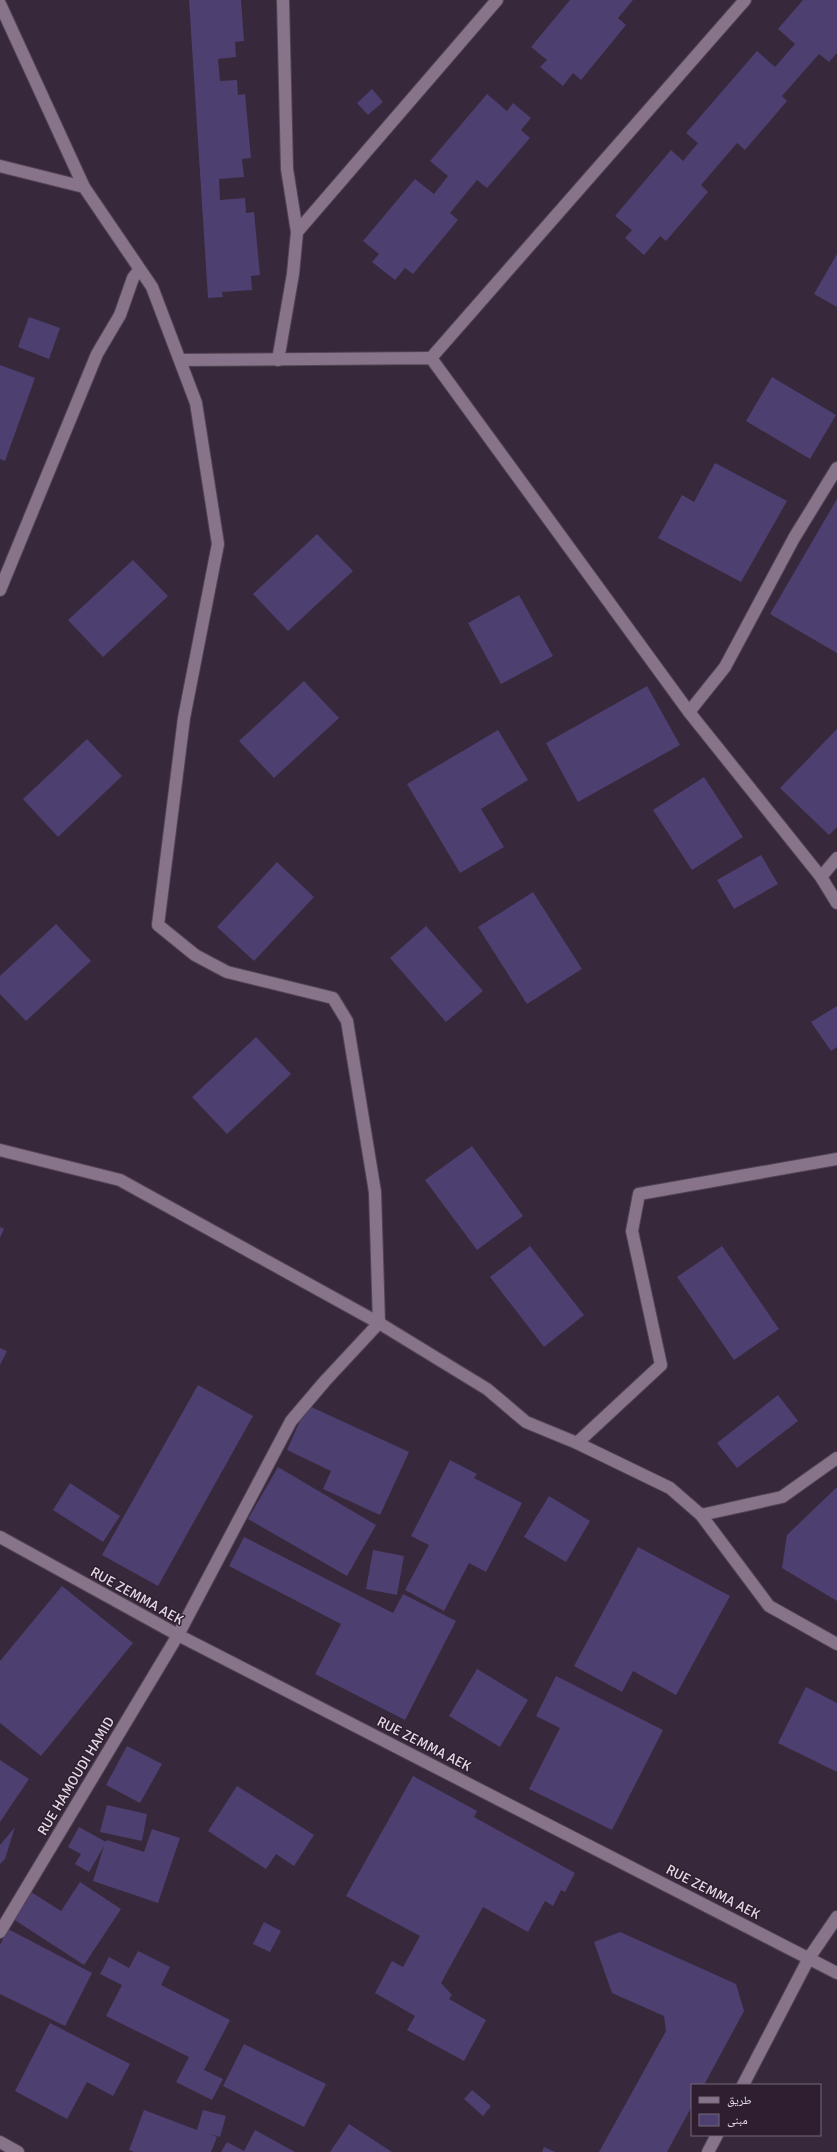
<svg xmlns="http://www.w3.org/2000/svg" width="837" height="2152" font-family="Signika,'Noto Naskh Arabic',sans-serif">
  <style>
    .building { fill: #4d3f70 }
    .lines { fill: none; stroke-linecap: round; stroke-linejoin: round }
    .service-casing { stroke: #524454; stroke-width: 14 }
    .minor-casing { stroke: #524454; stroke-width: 14 }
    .service { stroke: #88748a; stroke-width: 12 }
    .minor { stroke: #88748a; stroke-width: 12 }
    .labels { text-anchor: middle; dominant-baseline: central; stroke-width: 3; stroke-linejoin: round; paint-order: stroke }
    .street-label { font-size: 14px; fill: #e4d9e5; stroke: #2e1e30 }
  </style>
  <rect width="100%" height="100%" fill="#38283b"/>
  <g class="building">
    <polygon points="189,0 241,0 244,41 235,42 236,57 218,59 220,81 237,80 238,95 245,94 251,158 242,159 244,177 219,179 220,200 245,198 246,213 254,212 260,275 251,276 252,290 222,292 223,297 208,298"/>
    <polygon points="570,0 633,0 618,18 626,25 581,80 573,73 563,86 540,67 547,60 531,47"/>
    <polygon points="803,0 837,0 837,53 829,62 819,54 782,96 787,101 745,150 737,143 701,185 708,192 666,241 660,236 644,255 625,238 632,230 615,216 671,150 683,161 698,143 686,133 757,51 775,67 795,44 778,29"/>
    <polygon points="372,89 383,102 368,115 357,103"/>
    <polygon points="487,94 507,111 513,103 531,118 521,130 530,138 487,188 477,180 450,213 458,220 413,274 405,268 395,280 372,262 379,254 363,241 415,179 434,194 448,176 430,161"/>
    <polygon points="837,254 837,307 814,294"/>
    <polygon points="29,317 60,328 49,359 18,347"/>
    <polygon points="0,365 35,378 5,461 0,459"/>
    <polygon points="772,377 836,415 810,459 746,421"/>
    <polygon points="715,463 787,501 741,582 658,538 682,495 694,502"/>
    <polygon points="837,499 837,653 770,614"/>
    <polygon points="317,534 353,571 288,631 253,594"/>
    <polygon points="133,560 168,596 103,657 68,620"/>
    <polygon points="519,595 553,656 501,684 468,623"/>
    <polygon points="304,681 339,718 274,778 239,741"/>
    <polygon points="647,686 680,745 578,802 546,743"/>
    <polygon points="837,729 837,827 829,835 780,788"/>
    <polygon points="498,730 528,780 481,809 504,847 460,873 407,784"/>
    <polygon points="87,739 122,776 58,837 23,799"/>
    <polygon points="704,777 743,837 692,870 653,810"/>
    <polygon points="761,855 778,884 734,909 717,880"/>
    <polygon points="277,862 314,897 254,961 217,927"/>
    <polygon points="533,892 582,969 527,1004 478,927"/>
    <polygon points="56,924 91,961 26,1021 0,994 0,976"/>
    <polygon points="426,926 483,991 446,1022 390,958"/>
    <polygon points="837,1006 837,1047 831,1051 811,1022"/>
    <polygon points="256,1037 291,1074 227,1134 192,1097"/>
    <polygon points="472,1146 523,1216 477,1250 425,1180"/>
    <polygon points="0,1227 4,1229 0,1238"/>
    <polygon points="530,1246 584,1315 544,1347 490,1277"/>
    <polygon points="722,1246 779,1329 734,1360 677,1277"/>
    <polygon points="0,1348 7,1351 0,1365"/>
    <polygon points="198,1385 253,1416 158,1586 102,1555"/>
    <polygon points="778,1395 798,1421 737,1468 717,1443"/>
    <polygon points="307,1405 409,1452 380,1515 323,1489 331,1471 287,1450"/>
    <polygon points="450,1460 477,1474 474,1478 522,1503 486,1572 469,1563 444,1611 405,1590 429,1545 411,1536"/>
    <polygon points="278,1467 376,1525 347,1576 248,1519"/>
    <polygon points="70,1483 120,1516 103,1542 53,1510"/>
    <polygon points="837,1487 837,1601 782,1568 787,1535"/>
    <polygon points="549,1496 590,1521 566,1562 524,1537"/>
    <polygon points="244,1537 393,1613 403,1594 456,1621 405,1720 315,1674 341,1624 229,1566"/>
    <polygon points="638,1547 730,1596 676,1695 633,1671 622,1692 574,1666"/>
    <polygon points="373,1550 404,1556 397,1595 366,1589"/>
    <polygon points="62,1586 133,1643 41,1756 0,1723 0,1661"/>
    <polygon points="477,1669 528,1700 500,1747 449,1716"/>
    <polygon points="556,1676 663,1730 612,1830 529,1789 560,1728 536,1716"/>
    <polygon points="806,1687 837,1703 837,1772 778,1743"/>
    <polygon points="127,1746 162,1764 140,1803 106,1785"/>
    <polygon points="0,1760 29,1779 0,1822"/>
    <polygon points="413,1776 477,1811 474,1817 575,1873 565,1892 561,1890 553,1906 545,1901 528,1932 483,1907 441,1983 452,1995 449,1999 486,2020 464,2061 407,2030 415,2016 375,1993 392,1961 403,1967 420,1936 346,1896"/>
    <polygon points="237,1786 314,1835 294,1866 276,1854 266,1869 208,1831"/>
    <polygon points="107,1805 147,1814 142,1841 100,1832"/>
    <polygon points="15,1827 5,1859 0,1864 0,1845"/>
    <polygon points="79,1827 106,1842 107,1840 144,1852 152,1829 180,1838 158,1903 93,1881 104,1846 89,1872 75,1864 81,1854 68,1847"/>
    <polygon points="80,1882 121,1909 84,1965 10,1917 28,1890 61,1911"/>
    <polygon points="264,1922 281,1931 270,1952 253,1944"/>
    <polygon points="8,1929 92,1973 65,2026 0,1994 0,1945"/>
    <polygon points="620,1932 736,1984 744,2011 704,2085 692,2085 692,2106 667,2152 599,2152 666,2031 664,2016 612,1993 594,1942"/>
    <polygon points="138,1951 170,1967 161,1985 230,2020 204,2070 223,2079 212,2100 176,2082 189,2057 106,2016 122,1985 100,1974 109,1957 129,1968"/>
    <polygon points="50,2023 130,2064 113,2096 87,2082 67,2119 15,2091"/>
    <polygon points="244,2044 326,2084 304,2127 223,2086"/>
    <polygon points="472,2090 491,2106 483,2116 464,2099"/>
    <polygon points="144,2110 197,2130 203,2110 226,2116 220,2137 210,2134 217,2137 211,2152 134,2152 129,2150"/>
    <polygon points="349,2124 392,2152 330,2152"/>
    <polygon points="255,2130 295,2152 221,2152 227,2142 244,2151"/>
    <polygon points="544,2147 555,2152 542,2152"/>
  </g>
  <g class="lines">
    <g class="service-casing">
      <g id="service">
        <polyline points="283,0 287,169 297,232"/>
        <polyline points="431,358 745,0"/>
        <polyline points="278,360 293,274 297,232 497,0"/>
      </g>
    </g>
    <g class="minor-casing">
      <g id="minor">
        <polyline points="0,4 84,187"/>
        <polyline points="0,166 84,187 152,287 196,403 218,544 184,718 158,925 195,955 227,972 333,998 347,1021 375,1192 379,1323 325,1381 291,1421 178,1635 0,1932"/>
        <polyline points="180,360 431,358 689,712 821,877 837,903"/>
        <polyline points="0,590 97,354 120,315 133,278 139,270"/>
        <polyline points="689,712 725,667 794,538 837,468"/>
        <polyline points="821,877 837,858"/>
        <polyline points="0,1150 120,1180 379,1323 487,1389 526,1422 577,1443 670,1488 701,1515 769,1606 837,1644"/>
        <polyline points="577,1443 661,1365 632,1231 639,1194 837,1159"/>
        <polyline points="701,1515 782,1497 837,1458"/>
        <polyline points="0,1537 178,1635 837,1973"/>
        <polyline points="743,2085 809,1958 837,1917"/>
        <polyline points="0,2142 18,2152"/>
        <polyline points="708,2152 717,2135"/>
      </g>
    </g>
    <use href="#service" class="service"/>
    <use href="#minor" class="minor"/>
  </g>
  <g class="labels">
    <g class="street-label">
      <text transform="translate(137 1596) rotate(29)">RUE ZEMMA AEK</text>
      <text transform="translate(424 1744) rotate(27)">RUE ZEMMA AEK</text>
      <text transform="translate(76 1776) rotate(-59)">RUE HAMOUDI HAMID</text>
      <text transform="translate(713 1892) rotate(27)">RUE ZEMMA AEK</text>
    </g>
  </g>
  <rect x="691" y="2084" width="130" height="52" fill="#2e1e30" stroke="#776978"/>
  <rect x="699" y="2097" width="20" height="6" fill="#88748a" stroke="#776978"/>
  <text x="727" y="2104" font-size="12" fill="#e4d9e5">طريق</text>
  <rect x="699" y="2114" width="20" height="12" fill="#4d3f70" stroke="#776978"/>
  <text x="727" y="2124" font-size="12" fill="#e4d9e5">مبنى</text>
</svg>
